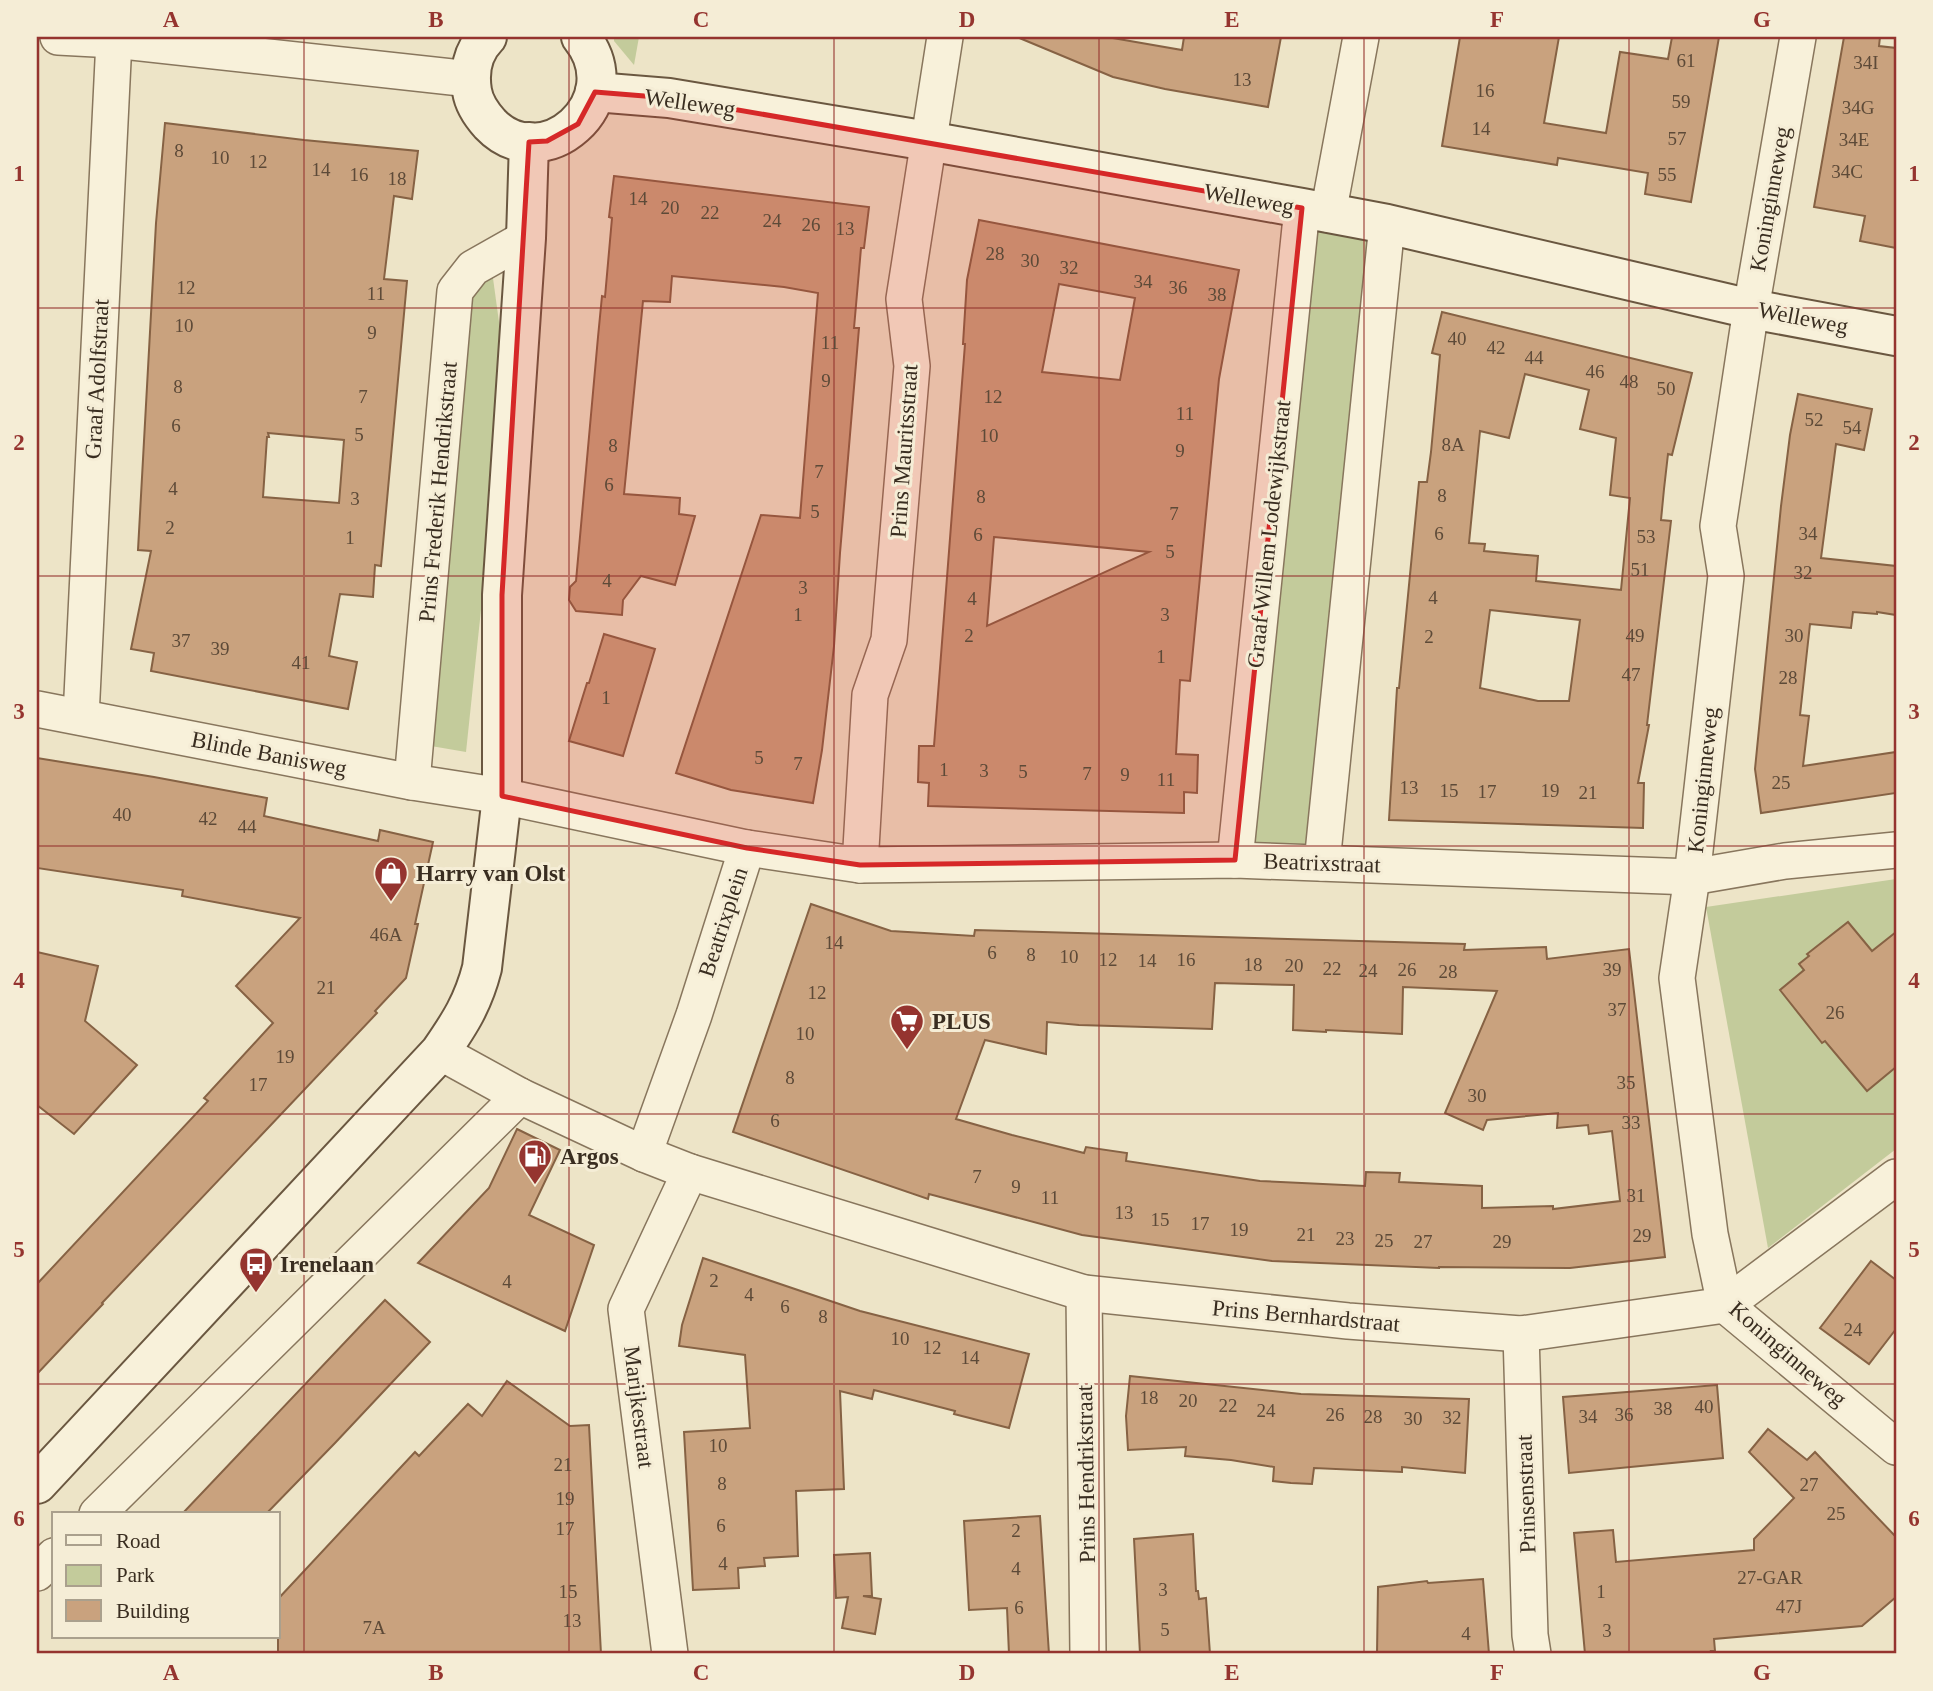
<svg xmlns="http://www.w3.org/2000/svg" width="1933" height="1691" font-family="Georgia,serif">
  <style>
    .green { fill: #c3cb9b }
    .building { fill: #c9a27e; stroke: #866244; stroke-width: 2; fill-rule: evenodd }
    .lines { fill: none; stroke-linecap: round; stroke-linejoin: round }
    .minor-casing { stroke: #88765d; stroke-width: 38 }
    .secondary-casing { stroke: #6a5740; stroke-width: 42 }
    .minor { stroke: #f8f1da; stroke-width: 35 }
    .secondary { stroke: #f8f1da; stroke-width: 38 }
    .marked { fill: #d62828; fill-opacity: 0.2; stroke: #d62828; stroke-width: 5; stroke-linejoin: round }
    .grid { fill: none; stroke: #95342f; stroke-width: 2; stroke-opacity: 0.55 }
    .labels { text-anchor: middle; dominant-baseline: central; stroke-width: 6; stroke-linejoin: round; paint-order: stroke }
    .number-label { font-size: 19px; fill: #5d4a38 }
    .street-label { font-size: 23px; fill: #392d20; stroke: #f5edd6 }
    .poi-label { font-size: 23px; font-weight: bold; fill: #392d20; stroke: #f5edd6; text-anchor: start }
    .neatline { fill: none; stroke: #95342f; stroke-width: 2.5 }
    .grid-label { font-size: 23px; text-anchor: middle; font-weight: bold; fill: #95342f }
  </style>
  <rect width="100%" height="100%" fill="#ede4c7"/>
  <g class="green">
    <polygon points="614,37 639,37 634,65 614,41"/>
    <polygon points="1304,226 1369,238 1310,838 1300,849 1245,847"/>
    <polygon points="492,271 506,373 466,752 431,746 474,287"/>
    <polygon points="1896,879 1896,1149 1768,1248 1706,907"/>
  </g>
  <g class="building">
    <polygon points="1017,37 1107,37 1182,50 1184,37 1281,37 1268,107 1165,89 1113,77"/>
    <polygon points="1460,37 1559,37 1544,123 1606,133 1620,52 1668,59 1672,37 1719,37 1691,202 1645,194 1648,173 1558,158 1557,165 1442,146"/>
    <polygon points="1844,37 1880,37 1879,46 1896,48 1896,248 1860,241 1865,216 1814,207"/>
    <path d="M165 123 304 140 418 151 412 199 394 196 384 279 407 281 381 566 375 565 373 597 340 594 329 656 357 662 348 709 151 671 154 653 131 649 151 551 138 550 156 223ZM268 433 344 440 339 503 263 497 267 437H269Z"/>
    <polygon points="614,176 869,207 864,248 861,248 854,328 859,328 840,553 834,646 822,750 813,803 731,790 676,773 761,515 800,518 818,293 784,287 672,276 670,302 643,301 624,494 680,498 679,514 695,516 675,585 641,576 623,600 622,615 576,611 569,600 570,587 576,581 598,337 602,296 605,297 612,218 609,217"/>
    <path d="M979 220 1239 270 1219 379 1190 681 1180 680 1176 754 1198 755 1197 793 1184 792V813L928 806 929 783 918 782 919 746H934L965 344H963L967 280ZM1059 284 1135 298 1120 380 1042 372ZM994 537 1149 552 987 626Z"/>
    <path d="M1442 312 1692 373 1672 455 1668 454 1664 489 1661 520 1671 521 1647 725H1649L1638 783H1644L1643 828 1389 820 1397 688H1399L1419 482H1427L1431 452 1440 355 1432 353ZM1525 374 1589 390 1580 429 1616 438 1610 495 1630 498 1621 590 1536 581 1538 556 1484 551 1485 544 1469 543 1480 431 1509 438ZM1490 610 1580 620 1569 701H1538L1480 688Z"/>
    <polygon points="1798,394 1872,409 1864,450 1836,444 1821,558 1896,566 1896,615 1877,612 1877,614 1853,612 1851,628 1810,624 1800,715 1809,716 1803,766 1896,752 1896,793 1761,813 1755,769 1781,506 1790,435"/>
    <polygon points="604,634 655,649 623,756 569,741 587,683 589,683"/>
    <polygon points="37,758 154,777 267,798 264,816 378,841 380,830 433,842 415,924 418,924 406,978 375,1011 377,1013 102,1303 103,1304 37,1374 37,1284 208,1101 204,1098 273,1023 236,986 300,918 182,896 183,890 37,868"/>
    <path d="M811 904 891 931 974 936 975 930 1465 944 1464 950 1546 947 1547 959 1629 949 1665 1257 1570 1268 1439 1267V1268L1272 1261 1214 1253 1082 1235 929 1194 928 1199 733 1132ZM1215 983 1294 985 1293 1030 1326 1032V1030L1402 1034 1403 987 1497 991 1445 1113 1483 1130 1487 1120 1558 1113 1557 1128 1588 1125 1589 1134 1612 1131 1620 1201 1553 1209V1206L1482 1208V1186L1399 1182 1400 1173 1366 1172 1365 1186 1260 1181 1126 1161 1127 1153 1086 1147 1084 1153 1012 1135 956 1119 985 1040 1046 1054 1047 1022 1079 1025 1212 1029Z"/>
    <polygon points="1848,922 1872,951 1896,932 1896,1067 1867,1091 1825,1041 1822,1043 1780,990 1804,970 1799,964 1809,956 1807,954"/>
    <polygon points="37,952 98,966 85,1021 137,1065 74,1134 37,1105"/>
    <polygon points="517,1129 560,1150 529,1215 594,1245 565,1331 418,1263 489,1188"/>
    <polygon points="703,1258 860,1311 1029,1354 1009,1428 954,1414 955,1411 874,1390 872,1399 840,1391 844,1489 796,1491 798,1556 764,1558 765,1566 738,1568 739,1588 693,1590 684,1432 750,1428 745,1355 679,1346 682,1325"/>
    <polygon points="1871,1261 1896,1280 1896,1329 1869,1364 1820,1328"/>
    <polygon points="385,1300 430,1342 335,1443 266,1514 182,1514"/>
    <polygon points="1130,1376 1301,1394 1469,1399 1465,1473 1402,1467 1402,1472 1314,1468 1312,1484 1291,1483 1273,1481 1274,1467 1231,1460 1185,1456 1186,1447 1128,1450 1126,1416"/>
    <polygon points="507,1381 570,1426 589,1425 601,1654 278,1654 278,1599 415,1452 419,1456 468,1404 482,1416"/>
    <polygon points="1717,1385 1723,1458 1569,1473 1563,1397"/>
    <polygon points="1768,1429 1807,1460 1815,1452 1896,1537 1896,1597 1862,1626 1714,1639 1715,1651 1711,1651 1712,1654 1585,1654 1574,1533 1613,1530 1616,1562 1754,1550 1754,1539 1794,1498 1749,1452"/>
    <polygon points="1040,1516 1049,1654 1009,1654 1007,1608 969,1610 964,1521"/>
    <polygon points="1193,1534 1196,1591 1198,1591 1199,1599 1206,1598 1210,1654 1140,1654 1134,1539"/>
    <polygon points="870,1553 872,1596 863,1596 881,1599 875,1634 842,1628 848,1597 836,1598 834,1555"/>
    <polygon points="1483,1579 1489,1654 1377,1654 1378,1587 1427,1581 1428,1583"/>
  </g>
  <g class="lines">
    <g class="minor-casing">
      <g id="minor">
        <polyline points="58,37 114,40 470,79"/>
        <polyline points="1798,37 1751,309 1718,526 1726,576 1692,877 1677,978 1710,1234 1725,1305 1896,1447"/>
        <polyline points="1328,214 1361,37"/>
        <polyline points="37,709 412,782 502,796 747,848 860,865 1235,860 1692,877 1785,861 1896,850"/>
        <polyline points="81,717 114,40"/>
        <polyline points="412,782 455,291 473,268 526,238"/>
        <polyline points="1235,860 1302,208"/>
        <polyline points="1322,863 1387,224"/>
        <polyline points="860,865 870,695 889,640 912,366 904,299 945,37"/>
        <polyline points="440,1052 520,1096 644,1154 690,1172 1084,1293 1348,1321 1521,1334 1725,1305 1896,1177"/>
        <polyline points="644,1154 694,1015 747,848"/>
        <polyline points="1084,1293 1088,1654"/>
        <polyline points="1521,1334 1530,1635 1533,1654"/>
        <polyline points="97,1514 520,1096"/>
        <polyline points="37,1573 54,1556"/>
        <polyline points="670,1654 626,1309 690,1172"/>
      </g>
    </g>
    <g class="secondary-casing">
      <g id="secondary">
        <path d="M487 37C472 52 469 72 472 91 474 104 481 114 490 124 542 179 633 102 581 37"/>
        <polyline points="595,92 669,98 928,141 1302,208 1387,224 1751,309 1896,336"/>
        <path d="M37 1484 440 1052C460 1023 473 1003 482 968L502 796V595L526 238 529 142"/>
      </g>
    </g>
    <use href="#minor" class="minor"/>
    <use href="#secondary" class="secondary"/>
  </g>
  <path class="marked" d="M595 92 669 98 1302 208 1235 860 860 865 747 848 502 796V595L529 142 547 141 578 124Z"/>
  <path class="grid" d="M304 37V1654M569 37V1654M834 37V1654M1099 37V1654M1364 37V1654M1629 37V1654M37 308H1896M37 576H1896M37 846H1896M37 1114H1896M37 1384H1896"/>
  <defs>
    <g id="shop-pin" transform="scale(1.75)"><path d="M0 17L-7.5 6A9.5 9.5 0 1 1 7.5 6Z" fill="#95342f" stroke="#f5edd6"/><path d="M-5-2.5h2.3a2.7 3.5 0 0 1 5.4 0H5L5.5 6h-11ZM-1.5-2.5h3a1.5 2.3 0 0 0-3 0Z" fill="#fff"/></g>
    <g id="supermarket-pin" transform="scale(1.75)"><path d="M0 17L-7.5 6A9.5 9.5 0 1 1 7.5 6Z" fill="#95342f" stroke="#f5edd6"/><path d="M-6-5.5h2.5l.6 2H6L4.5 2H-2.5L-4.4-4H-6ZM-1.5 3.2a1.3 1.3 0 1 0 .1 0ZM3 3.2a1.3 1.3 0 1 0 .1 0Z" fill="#fff"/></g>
    <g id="fuel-pin" transform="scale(1.75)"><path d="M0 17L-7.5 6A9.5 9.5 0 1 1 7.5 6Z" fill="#95342f" stroke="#f5edd6"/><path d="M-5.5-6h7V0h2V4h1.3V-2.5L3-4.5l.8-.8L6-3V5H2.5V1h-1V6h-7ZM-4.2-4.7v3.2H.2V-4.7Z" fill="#fff"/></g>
    <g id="bus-pin" transform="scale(1.75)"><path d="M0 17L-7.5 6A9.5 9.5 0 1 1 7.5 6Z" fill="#95342f" stroke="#f5edd6"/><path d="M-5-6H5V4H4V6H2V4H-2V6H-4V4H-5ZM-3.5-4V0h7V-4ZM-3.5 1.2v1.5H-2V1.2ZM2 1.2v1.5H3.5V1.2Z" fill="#fff"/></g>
  </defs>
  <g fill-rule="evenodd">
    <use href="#shop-pin" x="391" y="873"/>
    <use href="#supermarket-pin" x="907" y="1021"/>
    <use href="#fuel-pin" x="535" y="1156"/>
    <use href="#bus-pin" x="256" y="1264"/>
  </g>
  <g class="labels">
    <g class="number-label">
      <text x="1686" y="60">61</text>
      <text x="1866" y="62">34I</text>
      <text x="1242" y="79">13</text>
      <text x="1485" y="90">16</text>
      <text x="1681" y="101">59</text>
      <text x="1858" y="107">34G</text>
      <text x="1481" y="128">14</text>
      <text x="1677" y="138">57</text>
      <text x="1854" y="139">34E</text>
      <text x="179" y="150">8</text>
      <text x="220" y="157">10</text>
      <text x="258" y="161">12</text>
      <text x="321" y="169">14</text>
      <text x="1847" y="171">34C</text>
      <text x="359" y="174">16</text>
      <text x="1667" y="174">55</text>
      <text x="397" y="178">18</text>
      <text x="638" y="198">14</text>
      <text x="670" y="207">20</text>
      <text x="710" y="212">22</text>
      <text x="772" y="220">24</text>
      <text x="811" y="224">26</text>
      <text x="845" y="228">13</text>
      <text x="995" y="253">28</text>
      <text x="1030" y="260">30</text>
      <text x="1069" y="267">32</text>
      <text x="1143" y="281">34</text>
      <text x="186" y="287">12</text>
      <text x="1178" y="287">36</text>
      <text x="376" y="293">11</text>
      <text x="1217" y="294">38</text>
      <text x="184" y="325">10</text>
      <text x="372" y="332">9</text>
      <text x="1457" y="338">40</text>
      <text x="830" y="342">11</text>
      <text x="1496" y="347">42</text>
      <text x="1534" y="357">44</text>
      <text x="1595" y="371">46</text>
      <text x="826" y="380">9</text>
      <text x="1629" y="381">48</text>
      <text x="178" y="386">8</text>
      <text x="1666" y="388">50</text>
      <text x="363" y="396">7</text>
      <text x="993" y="396">12</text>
      <text x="1185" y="413">11</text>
      <text x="1814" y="419">52</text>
      <text x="176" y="425">6</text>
      <text x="1852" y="427">54</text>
      <text x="359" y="434">5</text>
      <text x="989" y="435">10</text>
      <text x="1453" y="444">8A</text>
      <text x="613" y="445">8</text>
      <text x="1180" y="450">9</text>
      <text x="819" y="471">7</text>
      <text x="609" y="484">6</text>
      <text x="173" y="488">4</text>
      <text x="1442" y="495">8</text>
      <text x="981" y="496">8</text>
      <text x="355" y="498">3</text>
      <text x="815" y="511">5</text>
      <text x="1174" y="513">7</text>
      <text x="170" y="527">2</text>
      <text x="1439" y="533">6</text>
      <text x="1808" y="533">34</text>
      <text x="978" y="534">6</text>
      <text x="1646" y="536">53</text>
      <text x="350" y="537">1</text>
      <text x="1170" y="551">5</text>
      <text x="1640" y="569">51</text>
      <text x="1803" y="572">32</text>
      <text x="607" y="580">4</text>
      <text x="803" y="587">3</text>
      <text x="1433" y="597">4</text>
      <text x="972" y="598">4</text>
      <text x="798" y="614">1</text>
      <text x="1165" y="614">3</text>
      <text x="969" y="635">2</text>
      <text x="1635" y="635">49</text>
      <text x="1794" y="635">30</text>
      <text x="1429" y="636">2</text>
      <text x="181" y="640">37</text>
      <text x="220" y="648">39</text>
      <text x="1161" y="656">1</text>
      <text x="301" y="662">41</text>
      <text x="1631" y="674">47</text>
      <text x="1788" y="677">28</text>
      <text x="606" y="697">1</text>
      <text x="759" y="757">5</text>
      <text x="798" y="763">7</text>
      <text x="944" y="769">1</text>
      <text x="984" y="770">3</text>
      <text x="1023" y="771">5</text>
      <text x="1087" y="773">7</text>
      <text x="1125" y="774">9</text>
      <text x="1166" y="779">11</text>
      <text x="1781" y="782">25</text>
      <text x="1409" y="787">13</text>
      <text x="1449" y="790">15</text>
      <text x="1550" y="790">19</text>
      <text x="1487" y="791">17</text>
      <text x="1588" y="792">21</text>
      <text x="122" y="814">40</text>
      <text x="208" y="818">42</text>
      <text x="247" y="826">44</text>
      <text x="386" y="934">46A</text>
      <text x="834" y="942">14</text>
      <text x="992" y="952">6</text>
      <text x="1031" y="954">8</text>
      <text x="1069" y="956">10</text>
      <text x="1108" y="959">12</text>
      <text x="1186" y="959">16</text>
      <text x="1147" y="960">14</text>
      <text x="1253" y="964">18</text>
      <text x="1294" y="965">20</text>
      <text x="1332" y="968">22</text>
      <text x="1407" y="969">26</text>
      <text x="1612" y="969">39</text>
      <text x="1368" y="970">24</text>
      <text x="1448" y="971">28</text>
      <text x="326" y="987">21</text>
      <text x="817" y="992">12</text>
      <text x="1617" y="1009">37</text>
      <text x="1835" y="1012">26</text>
      <text x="805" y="1033">10</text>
      <text x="285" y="1056">19</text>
      <text x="790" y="1077">8</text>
      <text x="1626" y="1082">35</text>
      <text x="258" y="1084">17</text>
      <text x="1477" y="1095">30</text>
      <text x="775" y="1120">6</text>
      <text x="1631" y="1122">33</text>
      <text x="977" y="1176">7</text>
      <text x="1016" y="1186">9</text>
      <text x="1636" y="1195">31</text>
      <text x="1050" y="1197">11</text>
      <text x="1124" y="1212">13</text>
      <text x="1160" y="1219">15</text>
      <text x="1200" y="1223">17</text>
      <text x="1239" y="1229">19</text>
      <text x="1306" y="1234">21</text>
      <text x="1642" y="1235">29</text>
      <text x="1345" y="1238">23</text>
      <text x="1384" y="1240">25</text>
      <text x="1423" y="1241">27</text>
      <text x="1502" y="1241">29</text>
      <text x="714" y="1280">2</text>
      <text x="507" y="1281">4</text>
      <text x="749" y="1294">4</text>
      <text x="785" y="1306">6</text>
      <text x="823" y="1316">8</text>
      <text x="1853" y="1329">24</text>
      <text x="900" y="1338">10</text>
      <text x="932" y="1347">12</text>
      <text x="970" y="1357">14</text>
      <text x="1149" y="1397">18</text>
      <text x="1188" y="1400">20</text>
      <text x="1228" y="1405">22</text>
      <text x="1704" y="1406">40</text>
      <text x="1663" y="1408">38</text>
      <text x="1266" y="1410">24</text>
      <text x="1335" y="1414">26</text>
      <text x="1624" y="1414">36</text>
      <text x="1373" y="1416">28</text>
      <text x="1588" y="1416">34</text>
      <text x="1452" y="1417">32</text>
      <text x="1413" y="1418">30</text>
      <text x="718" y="1445">10</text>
      <text x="563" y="1464">21</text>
      <text x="722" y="1483">8</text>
      <text x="1809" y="1484">27</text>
      <text x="565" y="1498">19</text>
      <text x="1836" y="1513">25</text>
      <text x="721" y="1525">6</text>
      <text x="565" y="1528">17</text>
      <text x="1016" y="1530">2</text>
      <text x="723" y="1563">4</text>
      <text x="1016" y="1568">4</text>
      <text x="1770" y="1577">27-GAR</text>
      <text x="1163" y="1589">3</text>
      <text x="568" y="1591">15</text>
      <text x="1601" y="1591">1</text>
      <text x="1789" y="1606">47J</text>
      <text x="1019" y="1607">6</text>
      <text x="572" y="1620">13</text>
      <text x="374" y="1627">7A</text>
      <text x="1165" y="1629">5</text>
      <text x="1607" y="1630">3</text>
      <text x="1466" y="1633">4</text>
    </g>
    <g class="street-label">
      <text transform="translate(690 103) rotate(8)">Welleweg</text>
      <text transform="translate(1249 199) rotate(10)">Welleweg</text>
      <text transform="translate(1770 199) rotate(-80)">Koninginneweg</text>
      <text transform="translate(1803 318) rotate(11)">Welleweg</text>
      <text transform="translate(97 379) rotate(-87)">Graaf Adolfstraat</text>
      <text transform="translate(904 451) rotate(-86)">Prins Mauritsstraat</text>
      <text transform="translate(438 492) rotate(-85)">Prins Frederik Hendrikstraat</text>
      <text transform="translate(1269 534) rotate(-84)">Graaf Willem Lodewijkstraat</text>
      <text transform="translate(269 754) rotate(11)">Blinde Banisweg</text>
      <text transform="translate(1703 780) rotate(-84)">Koninginneweg</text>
      <text transform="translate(1322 863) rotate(2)">Beatrixstraat</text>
      <text transform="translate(723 922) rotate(-72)">Beatrixplein</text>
      <text transform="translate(1306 1316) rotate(5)">Prins Bernhardstraat</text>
      <text transform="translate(1788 1354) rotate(41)">Koninginneweg</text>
      <text transform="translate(639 1407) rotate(83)">Marijkestraat</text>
      <text transform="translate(1086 1474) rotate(-91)">Prins Hendrikstraat</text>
      <text transform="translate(1526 1494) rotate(-92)">Prinsenstraat</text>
    </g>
    <g class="poi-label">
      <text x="416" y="873">Harry van Olst</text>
      <text x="932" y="1021">PLUS</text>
      <text x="560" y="1156">Argos</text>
      <text x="280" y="1264">Irenelaan</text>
    </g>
  </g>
  <rect width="1933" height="1691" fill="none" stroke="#f5edd6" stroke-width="77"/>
  <rect x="52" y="1512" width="228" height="126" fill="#f5edd6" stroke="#aaa08d" stroke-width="2"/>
  <rect x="66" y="1535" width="35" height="10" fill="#f8f1da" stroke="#aaa08d" stroke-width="2"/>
  <text x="116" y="1548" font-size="21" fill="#392d20">Road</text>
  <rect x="66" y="1565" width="35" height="21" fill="#c3cb9b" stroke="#aaa08d" stroke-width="2"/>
  <text x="116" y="1582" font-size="21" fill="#392d20">Park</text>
  <rect x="66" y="1600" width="35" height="21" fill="#c9a27e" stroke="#aaa08d" stroke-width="2"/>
  <text x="116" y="1618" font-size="21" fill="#392d20">Building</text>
  <rect x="38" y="38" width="1857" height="1614" class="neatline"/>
  <g class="grid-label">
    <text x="171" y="27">A</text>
    <text x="436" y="27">B</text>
    <text x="701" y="27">C</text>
    <text x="967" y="27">D</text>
    <text x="1232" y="27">E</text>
    <text x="1497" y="27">F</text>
    <text x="1762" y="27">G</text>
    <text x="19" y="181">1</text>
    <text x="1914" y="181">1</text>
    <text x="19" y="450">2</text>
    <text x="1914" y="450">2</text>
    <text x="19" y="719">3</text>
    <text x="1914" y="719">3</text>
    <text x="19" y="988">4</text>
    <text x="1914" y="988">4</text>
    <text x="19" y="1257">5</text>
    <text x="1914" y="1257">5</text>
    <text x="19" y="1526">6</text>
    <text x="1914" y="1526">6</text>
    <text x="171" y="1680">A</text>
    <text x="436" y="1680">B</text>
    <text x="701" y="1680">C</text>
    <text x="967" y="1680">D</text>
    <text x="1232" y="1680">E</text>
    <text x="1497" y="1680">F</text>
    <text x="1762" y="1680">G</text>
  </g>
</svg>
